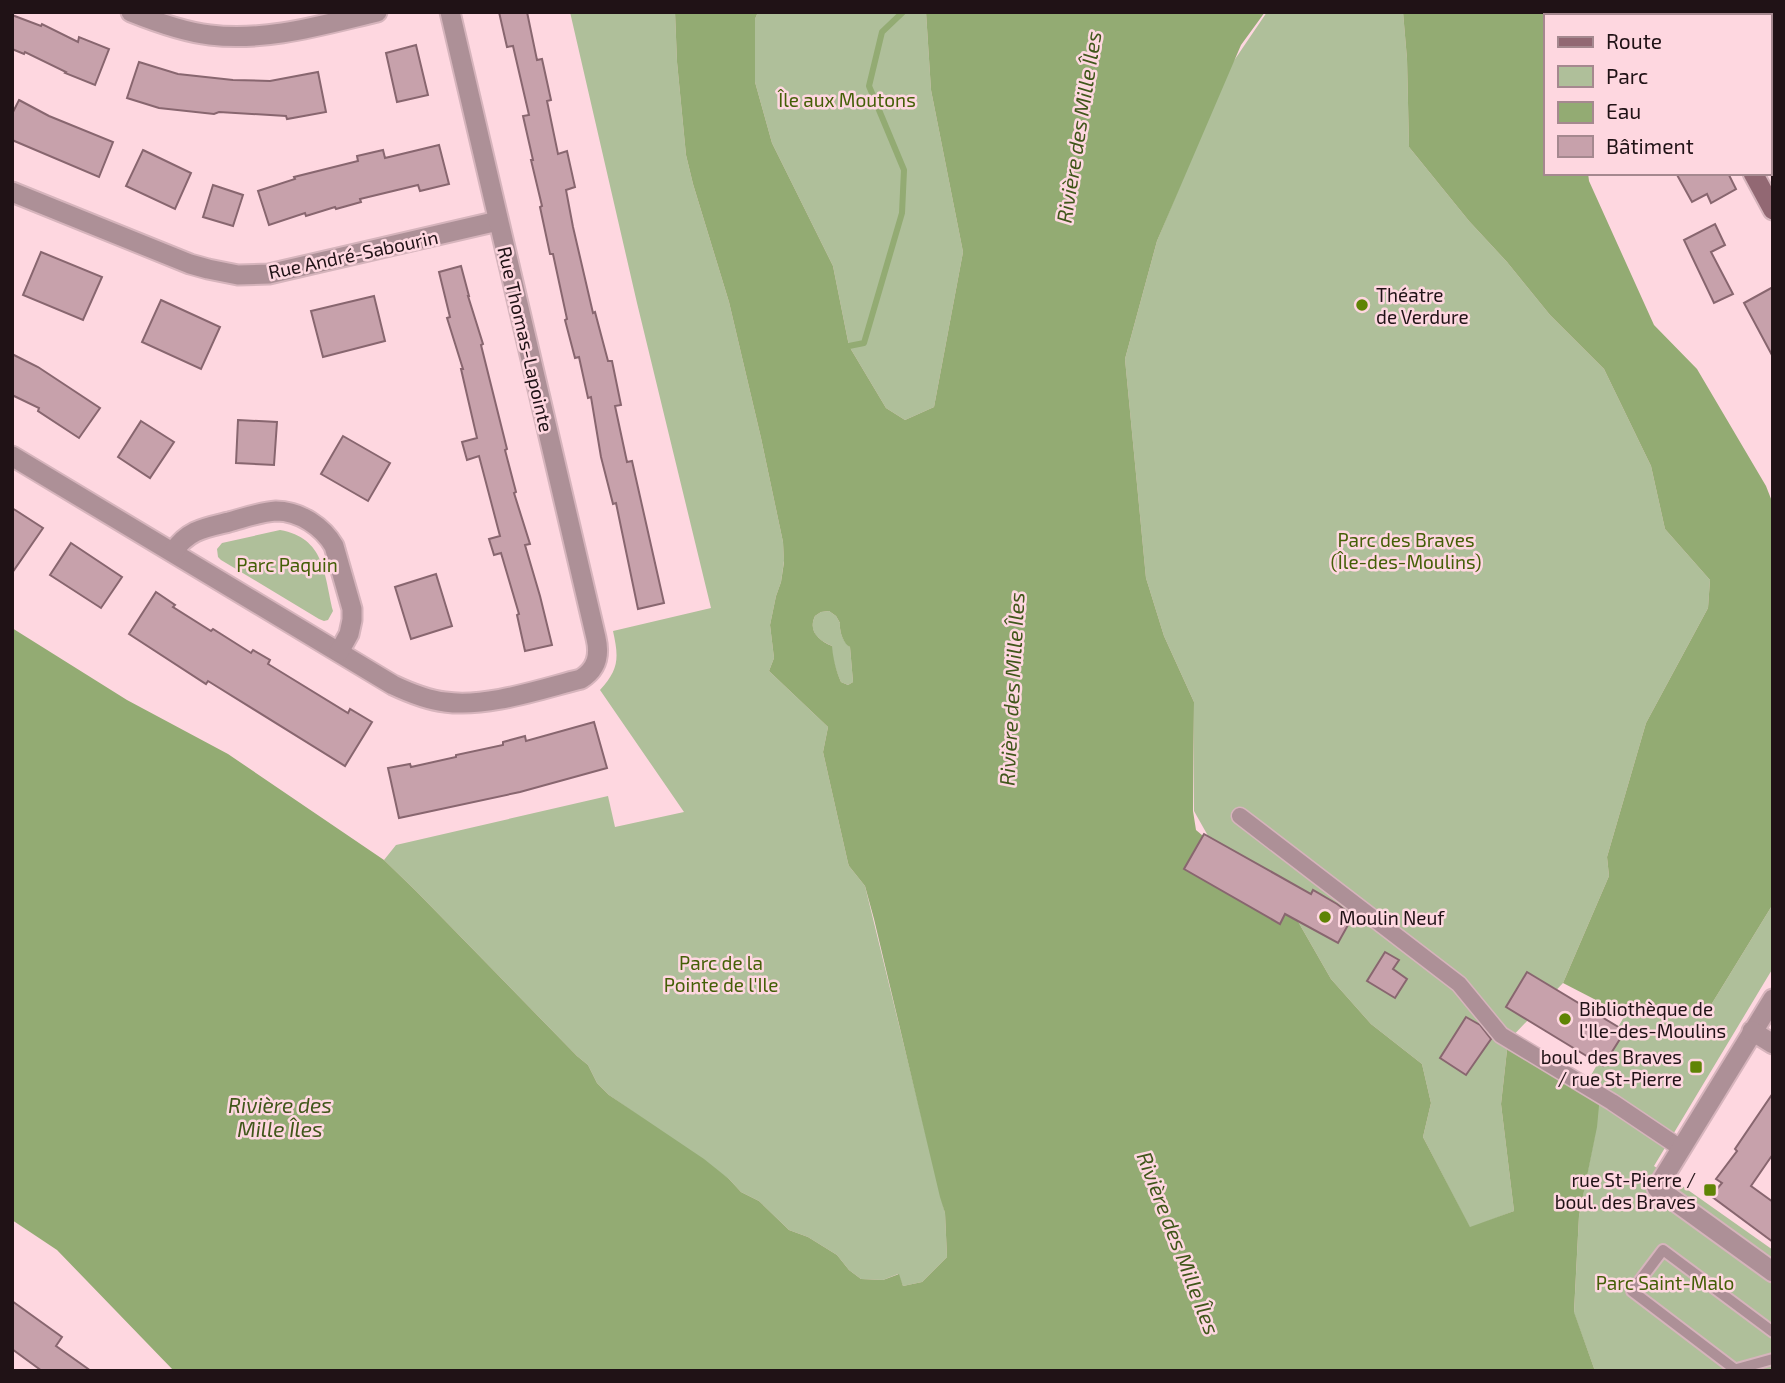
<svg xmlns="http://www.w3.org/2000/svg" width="1785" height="1383" font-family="'Exo 2',sans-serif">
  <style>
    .green { fill: #afbf9a }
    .water { fill: #93ab73; fill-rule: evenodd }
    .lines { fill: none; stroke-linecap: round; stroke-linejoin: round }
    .stream { stroke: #93ab73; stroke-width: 6 }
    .building { fill: #c7a1ab; stroke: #88666f; stroke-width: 2 }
    .service-casing { stroke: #d6b4bc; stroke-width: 14 }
    .pedestrian-casing { stroke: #d6b4bc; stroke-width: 19 }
    .minor-casing { stroke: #d6b4bc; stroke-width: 23 }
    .secondary-casing { stroke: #d6b4bc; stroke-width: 23 }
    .service { stroke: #ad9097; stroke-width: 10 }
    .pedestrian { stroke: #ad9097; stroke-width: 16 }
    .minor { stroke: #ad9097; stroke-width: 19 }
    .secondary { stroke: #926873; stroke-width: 19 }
    .poi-dot { fill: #5f8405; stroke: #fed7e0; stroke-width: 2.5 }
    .labels { text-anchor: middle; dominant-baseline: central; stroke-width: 5; stroke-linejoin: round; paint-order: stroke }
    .park-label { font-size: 19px; fill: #445f07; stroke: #fed7e0 }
    .street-label { font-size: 19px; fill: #201216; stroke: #fed7e0 }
    .poi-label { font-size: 19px; fill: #201216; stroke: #fed7e0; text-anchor: start }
    .water-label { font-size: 21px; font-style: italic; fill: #40561a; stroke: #fed7e0 }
  </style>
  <rect width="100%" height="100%" fill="#fed7e0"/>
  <g class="green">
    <path d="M570 12H675L677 62 686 155 693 184 729 302 761 438 783 542 784 561 781 582 776 596 770 625 774 658 769 671 828 727 823 752 848 863 849 866 865 886 945 1213 947 1257 922 1282 903 1286 898 1274 883 1280 861 1279 849 1270 837 1255 808 1237 789 1230 759 1201 741 1192 729 1179 609 1095 597 1083 588 1065 577 1056 416 891 384 860 396 845 608 796 615 827 684 812 600 690C619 669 619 658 613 631L711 608 637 303Z"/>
    <polygon points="758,12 926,12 931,90 963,252 934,407 905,420 886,408 849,346 833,266 772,143 755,82 755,19"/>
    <polygon points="1267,12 1403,12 1407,59 1409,147 1469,221 1507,262 1550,315 1604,369 1651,466 1665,529 1710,580 1708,608 1646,723 1607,857 1609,876 1563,983 1508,1041 1501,1104 1514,1211 1470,1228 1423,1137 1431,1103 1422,1064 1371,1024 1331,979 1292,911 1212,843 1194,811 1194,702 1164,636 1146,578 1125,359 1157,241 1229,68"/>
    <path d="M280 530C325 538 324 574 333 611L328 620 324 621 319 619 221 560 218 557 217 549 222 543Z"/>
    <path d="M829 611 836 616 840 623C839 631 843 642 850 647L853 682 848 685 841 682C837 673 831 657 832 646 818 640 808 631 815 616L821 612Z"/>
    <polygon points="1773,904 1773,968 1654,1166 1773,1250 1773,1371 1595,1371 1574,1313 1579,1216 1595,1134 1585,1086 1625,1015 1711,1005"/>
  </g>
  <g class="water">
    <path d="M675 12H758L755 19V82L772 143 833 266 849 346 886 408 905 420 934 407 963 252 931 90 926 12H1265L1241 45 1157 241 1125 359 1146 578 1164 636 1194 702 1193 811 1196 830 1292 911 1331 979 1371 1024 1422 1064 1431 1103 1423 1137 1470 1227 1514 1211 1501 1104 1508 1041 1600 1095 1597 1127 1579 1216 1574 1312 1595 1371H174L57 1250 12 1220V628L127 700 228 754 384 860 416 891 577 1056 588 1065 597 1083 609 1095 704 1159 729 1179 741 1192 759 1201 789 1230 808 1237 837 1255 849 1270 861 1279 883 1280 899 1274 903 1286 922 1282 947 1257 945 1213 940 1197 874 919 865 886 849 866 848 863 823 752 828 727 769 671 774 658 770 625 776 596 781 582 784 562 783 542 761 438 729 302 693 184 686 155 677 62ZM829 611 836 616 840 623C839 630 843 644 850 647L853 682 848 685 841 682C836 671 833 658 832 646 818 640 808 631 815 616L821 612Z"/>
    <polygon points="1403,12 1548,12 1549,16 1545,16 1545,173 1588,173 1589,181 1654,325 1697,369 1766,486 1773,504 1773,904 1711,1005 1625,1015 1563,983 1609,876 1607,857 1646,723 1708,608 1710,580 1665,529 1651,466 1604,369 1550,315 1507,262 1469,221 1409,147 1407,59"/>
  </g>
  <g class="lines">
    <polyline class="stream" points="849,346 864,343 902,213 904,170 869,86 882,32 903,12"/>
  </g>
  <g class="building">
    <polygon points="499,12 527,12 537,60 542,59 551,100 547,101 558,154 567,151 575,187 566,190 573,227 593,313 595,312 608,361 612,361 621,405 615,406 627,462 632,461 664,603 638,609 616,503 613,504 601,457 591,397 588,398 579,357 575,358 565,320 567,319 553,254 550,254 540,207 542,206 531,160 533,160 523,116 529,115 513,46 507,47"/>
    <polygon points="12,15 41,26 42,24 78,42 79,37 109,49 95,85 65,73 66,72 25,52 24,54 12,49"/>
    <polygon points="416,45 428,95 397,102 386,53"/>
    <polygon points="139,62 178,74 233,80 270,81 318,72 326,112 287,119 286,116 219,112 214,114 159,108 127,98"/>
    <polygon points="19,100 49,116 113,142 99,177 12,140 12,114"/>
    <polygon points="439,145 449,184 420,191 418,185 360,199 361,202 336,209 335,207 306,216 305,213 269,225 258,191 295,179 294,177 358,161 357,156 383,150 385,158"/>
    <polygon points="143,150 191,173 175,209 126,186"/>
    <polygon points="1676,173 1728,173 1736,189 1711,203 1707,194 1692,202"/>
    <polygon points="213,185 243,195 233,226 203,217"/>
    <polygon points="1715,224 1725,245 1711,252 1733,294 1714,303 1684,240"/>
    <polygon points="41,252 102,277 83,320 23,295"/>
    <polygon points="461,266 469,296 468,296 483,344 481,345 507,449 505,450 516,492 514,493 530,544 525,545 540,596 552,645 525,651 517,615 519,614 501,553 494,555 489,539 500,536 479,456 467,460 462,442 477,438 461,369 463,369 447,318 450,317 439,272"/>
    <polygon points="1773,287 1773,357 1744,303"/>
    <polygon points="374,296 385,341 323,357 311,311"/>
    <polygon points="161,300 220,327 201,369 142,342"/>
    <polygon points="12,354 38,367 100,408 79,438 38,411 39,408 12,395"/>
    <polygon points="238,420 277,422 274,465 236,463"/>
    <polygon points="141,421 174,442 150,478 118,457"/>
    <polygon points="343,436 390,463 368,501 321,474"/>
    <polygon points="12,508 43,528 12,573"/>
    <polygon points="71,543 122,577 101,608 50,575"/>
    <polygon points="436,574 452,626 411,639 395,587"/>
    <polygon points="156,592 175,605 173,607 211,631 213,629 251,653 253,650 270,660 268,664 348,713 350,709 372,722 345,766 208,681 206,684 129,634"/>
    <polygon points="594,722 607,768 520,792 399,818 388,768 410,764 411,767 456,757 456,755 503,745 503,742 525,736 526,741"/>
    <polygon points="1204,834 1311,894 1313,890 1337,904 1353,916 1338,943 1285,914 1280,924 1184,869"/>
    <polygon points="1385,952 1399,960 1393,969 1407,979 1395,998 1367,981"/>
    <polygon points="1527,972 1625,1031 1603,1066 1506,1007"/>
    <polygon points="1466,1017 1480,1025 1491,1039 1466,1075 1440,1058"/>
    <polygon points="1773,1093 1773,1154 1751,1186 1773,1202 1773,1242 1711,1196 1722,1183 1716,1179 1737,1151 1735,1149"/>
    <polygon points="12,1301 62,1337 56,1346 91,1371 42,1371 12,1349"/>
  </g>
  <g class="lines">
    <g class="service-casing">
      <g id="service">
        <polyline points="1737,1369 1773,1359"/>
        <polyline points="1737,1371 1632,1291 1663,1250 1773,1332"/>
      </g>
    </g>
    <g class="pedestrian-casing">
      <polyline id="pedestrian" points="1240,816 1459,984 1501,1035 1612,1102 1682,1149"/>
    </g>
    <g class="minor-casing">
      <g id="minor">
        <path d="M131 12C156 22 183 32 210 35 266 42 322 25 377 12"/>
        <polyline points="12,192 190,264 208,269 238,275 269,274 286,270 498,221"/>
        <path d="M12 456 393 685C410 693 427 700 445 702 487 708 541 689 581 679 597 669 600 655 596 638L450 12"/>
        <path d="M173 552C188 530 204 528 229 522 244 518 260 512 276 511 300 511 323 527 334 546L352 609V620L349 634 339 652"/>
        <polyline points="1773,999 1657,1188 1773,1272"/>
        <polyline points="1752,1031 1773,1044"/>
      </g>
    </g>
    <g class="secondary-casing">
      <g id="secondary">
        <polyline points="1669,12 1671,16"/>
        <polyline points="1753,173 1773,210"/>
      </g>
    </g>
    <use href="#service" class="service"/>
    <use href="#pedestrian" class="pedestrian"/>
    <use href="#minor" class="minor"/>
    <use href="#secondary" class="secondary"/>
  </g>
  <g class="poi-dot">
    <circle cx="1362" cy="305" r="7"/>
    <circle cx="1325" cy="917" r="7"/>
    <circle cx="1565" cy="1019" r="7"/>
    <rect x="1689" y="1060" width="14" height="14" rx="3.5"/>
    <rect x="1703" y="1183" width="14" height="14" rx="3.5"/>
  </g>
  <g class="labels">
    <g class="park-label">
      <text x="847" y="99">Île aux Moutons</text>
      <text x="1406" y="539">Parc des Braves<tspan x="1406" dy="22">(Île-des-Moulins)</tspan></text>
      <text x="287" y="564">Parc Paquin</text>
      <text x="721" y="962">Parc de la<tspan x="721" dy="22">Pointe de l'Ile</tspan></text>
      <text x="1665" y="1282">Parc Saint-Malo</text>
    </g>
    <g class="street-label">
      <text transform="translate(353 254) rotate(-12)">Rue André-Sabourin</text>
      <text transform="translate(526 339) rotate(77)">Rue Thomas-Lapointe</text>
    </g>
    <g class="poi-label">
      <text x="1376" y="294">Théatre<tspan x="1376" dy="22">de Verdure</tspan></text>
      <text x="1339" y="917">Moulin Neuf</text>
      <text x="1579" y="1008">Bibliothèque de<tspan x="1579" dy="22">l'Ile-des-Moulins</tspan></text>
      <text x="1682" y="1056" text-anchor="end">boul. des Braves<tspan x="1682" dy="22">/ rue St-Pierre</tspan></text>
      <text x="1696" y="1179" text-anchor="end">rue St-Pierre /<tspan x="1696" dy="22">boul. des Braves</tspan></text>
    </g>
    <g class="water-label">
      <text transform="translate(1078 127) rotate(-81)">Rivière des Mille Îles</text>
      <text transform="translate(1011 689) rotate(-87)">Rivière des Mille Îles</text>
      <text x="280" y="1104">Rivière des<tspan x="280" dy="24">Mille Îles</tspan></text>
      <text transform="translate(1179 1243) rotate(69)">Rivière des Mille Îles</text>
    </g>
  </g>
  <rect width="1785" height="1383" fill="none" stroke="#201216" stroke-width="28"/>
  <rect x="1544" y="14" width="228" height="161" fill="#fed7e0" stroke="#a5888f" stroke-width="2"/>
  <rect x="1558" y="37" width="35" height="10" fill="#926873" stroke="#a5888f" stroke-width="2"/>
  <text x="1606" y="49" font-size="21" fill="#201216">Route</text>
  <rect x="1558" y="66" width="35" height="21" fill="#afbf9a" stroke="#a5888f" stroke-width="2"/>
  <text x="1606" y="84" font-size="21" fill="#201216">Parc</text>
  <rect x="1558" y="102" width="35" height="21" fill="#93ab73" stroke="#a5888f" stroke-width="2"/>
  <text x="1606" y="119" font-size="21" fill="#201216">Eau</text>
  <rect x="1558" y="136" width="35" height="21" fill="#c7a1ab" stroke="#a5888f" stroke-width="2"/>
  <text x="1606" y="154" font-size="21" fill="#201216">Bâtiment</text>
</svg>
